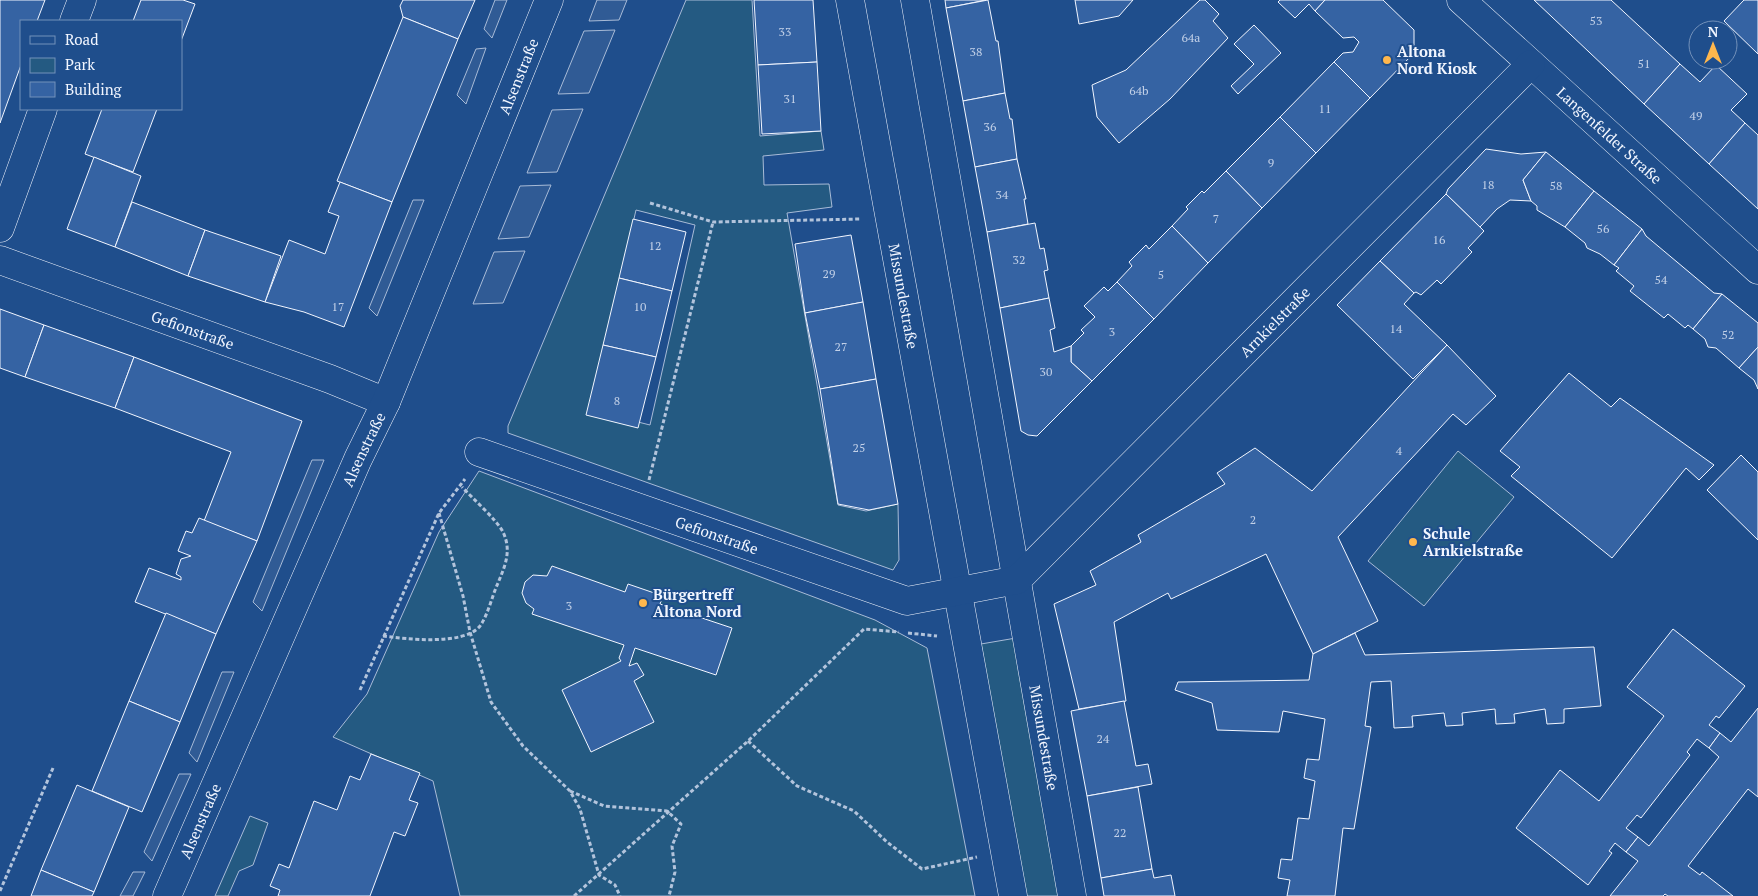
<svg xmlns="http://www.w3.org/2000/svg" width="1758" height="896" font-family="'PT Serif',serif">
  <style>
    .green { fill: #245a82; stroke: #a8bbd7; fill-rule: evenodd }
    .parking { fill: #305b95; stroke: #a8bbd7 }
    .building { fill: #3563a3; stroke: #f2f6ff }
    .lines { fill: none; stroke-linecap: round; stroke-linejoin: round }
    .minor-casing { stroke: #f2f6ff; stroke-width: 29 }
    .major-casing { stroke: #f2f6ff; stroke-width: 29 }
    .path { stroke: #b3c4dc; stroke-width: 3; stroke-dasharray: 4 2.5; stroke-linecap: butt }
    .minor { stroke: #1f4e8c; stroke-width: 28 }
    .major { stroke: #1f4e8c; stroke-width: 28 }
    .poi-dot { fill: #ffb74d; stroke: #1f4e8c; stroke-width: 2 }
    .labels { text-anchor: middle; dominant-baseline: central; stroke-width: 4; stroke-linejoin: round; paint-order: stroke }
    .number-label { font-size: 12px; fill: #c3d1e8 }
    .poi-label { font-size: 15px; font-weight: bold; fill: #f2f6ff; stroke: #1f4e8c; text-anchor: start }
    .street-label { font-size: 15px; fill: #f2f6ff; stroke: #1f4e8c }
  </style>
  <rect width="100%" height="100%" fill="#1f4e8c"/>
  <g class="green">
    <path d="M686 0H752L760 136 821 131 824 150 763 156 764 185 829 184 832 207 787 213 838 505 866 511 898 504 899 560 893 570 508 433V426ZM636 210 695 225 650 425 590 410Z"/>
    <polygon points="1458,451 1514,497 1424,606 1368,561"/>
    <polygon points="479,471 875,620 927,648 975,896 460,896 433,781 333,737 367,694 439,532"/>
    <polygon points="1016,638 1060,896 1024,896 981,644"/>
    <polygon points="250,816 268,823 253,865 239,871 228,896 215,896"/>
  </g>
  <g class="parking">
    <polygon points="495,0 507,0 492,38 484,29"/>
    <polygon points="597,0 627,0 619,20 589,21"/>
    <polygon points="615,30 589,93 558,94 584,31"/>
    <polygon points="486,48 466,104 457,95 476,49"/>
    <polygon points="583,109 557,172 527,173 552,110"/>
    <polygon points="551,185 529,237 498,239 520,186"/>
    <polygon points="413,200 424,200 377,316 369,308"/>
    <polygon points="525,251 503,303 473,304 494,252"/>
    <polygon points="312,460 324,460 262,611 253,602"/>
    <polygon points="222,672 234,672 197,762 189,753"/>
    <polygon points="179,774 191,774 152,861 144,852"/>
    <polygon points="133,872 145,872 133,896 120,896"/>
  </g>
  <g class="building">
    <polygon points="0,0 45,0 37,21 21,21 21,65 0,123"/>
    <polygon points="141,0 183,0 195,4 181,41 181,21 133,21"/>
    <polygon points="403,0 475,0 458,39 403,17 400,6"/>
    <polygon points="754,0 813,0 817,62 758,65"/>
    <polygon points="945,0 986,0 946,8"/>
    <polygon points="988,0 996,41 998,41 1005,93 963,101 946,8"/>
    <polygon points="1075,0 1133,0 1119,16 1079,24"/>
    <polygon points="1200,0 1205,0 1219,14 1213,21 1228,38 1170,99 1119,143 1097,117 1092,85 1126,70"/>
    <polygon points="1280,0 1325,0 1315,11 1309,4 1295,18 1278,2"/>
    <polygon points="1325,0 1383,0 1414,30 1414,53 1370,98 1334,62 1343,53 1353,52 1359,42 1354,37 1343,38 1315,11"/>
    <polygon points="1534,0 1611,0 1680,64 1644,104"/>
    <polygon points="1744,0 1758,0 1758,54 1724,21"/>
    <polygon points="403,17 458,39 392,202 337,181"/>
    <polygon points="1254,25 1281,53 1238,94 1231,86 1254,64 1234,44"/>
    <polygon points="817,62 821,131 762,134 758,65"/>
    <polygon points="1334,62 1370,98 1316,153 1280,117"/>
    <polygon points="1680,64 1700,82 1716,65 1747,94 1731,110 1745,123 1709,164 1644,104"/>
    <polygon points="1005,93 1010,119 1012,119 1017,159 975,167 963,101"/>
    <polygon points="102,109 157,109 133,172 85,154"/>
    <polygon points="1280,117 1316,153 1262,208 1226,171"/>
    <polygon points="1745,123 1758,135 1758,209 1709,164"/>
    <polygon points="1486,149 1521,154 1546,152 1523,180 1531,201 1510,200 1497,209 1480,227 1446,194 1448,189"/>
    <polygon points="1546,152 1594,191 1565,227 1537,210 1537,206 1531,201 1523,180"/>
    <polygon points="94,157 141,176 115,247 67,229"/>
    <polygon points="1017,159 1026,199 1024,199 1028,224 987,232 975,167"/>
    <polygon points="1226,171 1262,208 1208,263 1172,226 1188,209 1186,207 1202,191 1204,193"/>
    <polygon points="340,182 392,202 344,327 304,312 265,302 289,240 325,254 339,216 328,212"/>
    <polygon points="1594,191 1642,229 1614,265 1600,254 1587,248 1585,243 1565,227"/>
    <polygon points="1446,194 1484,231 1468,248 1472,252 1441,284 1437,280 1421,295 1416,292 1414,293 1380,261"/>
    <polygon points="132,202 205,230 188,276 115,247"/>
    <polygon points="633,219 686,232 672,291 619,278"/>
    <polygon points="1035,223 1040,249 1044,248 1048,270 1044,271 1049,298 1000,308 987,232"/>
    <polygon points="1172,226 1208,263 1154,319 1117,282 1132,266 1129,262 1146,245 1149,249"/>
    <polygon points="1642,229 1646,236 1714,293 1722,294 1693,329 1688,325 1685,328 1668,314 1664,318 1630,291 1634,286 1616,271 1619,268 1614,265"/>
    <polygon points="205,230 281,256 265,302 188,276"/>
    <polygon points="851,235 863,302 805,313 795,244"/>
    <polygon points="1380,261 1414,293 1404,304 1447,345 1413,379 1337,305"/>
    <polygon points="619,278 672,291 656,357 603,345"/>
    <polygon points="1117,282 1154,319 1092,381 1071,362 1071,346 1084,333 1081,330 1095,317 1084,306 1104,287 1108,291"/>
    <polygon points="1722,294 1758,323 1758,347 1739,368 1716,348 1708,347 1705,339 1693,329"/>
    <polygon points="1049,298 1055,328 1050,330 1054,352 1071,346 1071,362 1092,381 1037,436 1028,435 1021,431 1000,308"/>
    <polygon points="863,302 876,379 820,389 805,313"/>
    <polygon points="0,309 44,325 25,377 0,368"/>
    <polygon points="44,325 134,357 115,408 25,377"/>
    <polygon points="603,345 656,357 638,428 586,415"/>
    <polygon points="1447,345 1496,396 1466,425 1453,414 1338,537 1378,621 1313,654 1266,554 1171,599 1168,593 1114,622 1126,701 1079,709 1054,604 1096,585 1090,571 1141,542 1138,535 1225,484 1217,473 1255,448 1312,491"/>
    <polygon points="1758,347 1758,389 1754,380 1739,368"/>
    <polygon points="134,357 302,421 257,541 204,521 231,452 115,408"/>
    <polygon points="1569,373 1611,407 1620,398 1714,465 1699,480 1686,468 1612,558 1511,476 1520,467 1500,451"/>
    <polygon points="876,379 898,504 869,510 838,504 820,389"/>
    <polygon points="1741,455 1758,472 1758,540 1707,490"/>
    <polygon points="199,518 257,541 216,634 135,602 149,568 181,580 181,577 176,574 181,559 191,556 178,551 186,531 192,533"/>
    <polygon points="552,566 625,592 628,584 663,596 660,604 732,628 716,675 635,648 629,666 637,663 644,675 634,681 654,722 591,752 562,690 621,661 619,658 624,645 532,614 534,609 526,603 522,593 525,582 533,575 547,576"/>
    <polygon points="166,613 216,634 180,722 129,701"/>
    <polygon points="1673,629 1745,686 1719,718 1716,716 1709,725 1720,733 1709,748 1697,739 1687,752 1690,755 1641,818 1637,815 1626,828 1638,837 1626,852 1615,843 1609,851 1612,853 1588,885 1516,828 1560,770 1599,801 1664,716 1627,687"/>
    <polygon points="1355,633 1365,655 1594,647 1601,706 1564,709 1564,723 1547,724 1545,709 1514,714 1515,723 1496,724 1495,709 1462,713 1463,725 1446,726 1444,713 1412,716 1413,727 1394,728 1391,681 1371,682 1365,726 1371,727 1354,829 1343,828 1335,896 1287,896 1290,880 1278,878 1281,859 1292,860 1298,818 1309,819 1315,781 1304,778 1307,759 1319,760 1325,719 1283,711 1279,732 1217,730 1212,703 1175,690 1178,682 1309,680 1313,654"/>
    <polygon points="129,701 180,722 142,812 92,791"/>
    <polygon points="1124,701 1136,766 1148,764 1152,784 1087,796 1071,711"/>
    <polygon points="1758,708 1758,797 1748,789 1688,866 1700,875 1702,872 1733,896 1668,896 1665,894 1663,896 1610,896 1638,861 1626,852 1638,837 1649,846 1719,757 1709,748 1720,733 1731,742"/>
    <polygon points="371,754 420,773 409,800 418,803 405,836 394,832 370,896 278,896 280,890 270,886 279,864 289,868 314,801 337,810 350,776 360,780"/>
    <polygon points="77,785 129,807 94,892 41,870"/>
    <polygon points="1138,787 1152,869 1101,878 1087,796"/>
    <polygon points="1152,869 1154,878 1171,875 1175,896 1104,896 1101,878"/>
    <polygon points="41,870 94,892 92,896 31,896"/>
  </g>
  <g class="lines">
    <g class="minor-casing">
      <g id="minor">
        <path id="s1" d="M850 0 1013 896"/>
        <path id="s2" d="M915 0 1072 896"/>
        <path id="s3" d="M1461 0 1758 270"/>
        <polyline points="74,21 82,0"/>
        <polyline points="0,228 43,109"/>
        <path id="s4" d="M0 260 330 379 386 402"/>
        <path id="s5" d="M479 452 907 601 1017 580 1531 64"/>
      </g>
    </g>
    <g class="major-casing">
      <g id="major">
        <path id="s6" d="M167 896 358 459 386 402 549 0"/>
      </g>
    </g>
    <g class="path">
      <polyline points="650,203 713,222 861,219"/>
      <polyline points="649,480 713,222"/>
      <polyline points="439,513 463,596 470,632 491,702 523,746 570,791 580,809 599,875 615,885 620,896"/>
      <polyline points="908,633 937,636"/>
      <path d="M383 636C405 639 464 646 480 626 488 615 492 596 498 583 505 566 512 551 503 532 497 520 472 498 462 487"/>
      <polyline points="360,690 439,513 465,479"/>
      <polyline points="748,741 797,786 854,811 887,842 922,869 977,857"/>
      <polyline points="570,791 604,806 667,811 681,824 672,846 675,872 669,896"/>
      <polyline points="0,891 53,768"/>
      <polyline points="574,896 748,741 864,629 899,632"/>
    </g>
    <use href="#minor" class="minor"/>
    <use href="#major" class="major"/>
  </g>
  <g class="poi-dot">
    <circle cx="1387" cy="60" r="5"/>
    <circle cx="1413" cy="542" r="5"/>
    <circle cx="643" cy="603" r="5"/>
  </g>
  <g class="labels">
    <g class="number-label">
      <text x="1596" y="20">53</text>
      <text x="785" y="31">33</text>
      <text x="1191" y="37">64a</text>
      <text x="976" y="51">38</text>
      <text x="1644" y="63">51</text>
      <text x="1139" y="90">64b</text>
      <text x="790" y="98">31</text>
      <text x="1325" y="108">11</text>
      <text x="1696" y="115">49</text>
      <text x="990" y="126">36</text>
      <text x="1271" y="162">9</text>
      <text x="1488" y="184">18</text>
      <text x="1556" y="185">58</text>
      <text x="1002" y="194">34</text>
      <text x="1216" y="218">7</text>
      <text x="1603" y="228">56</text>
      <text x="1439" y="239">16</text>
      <text x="655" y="245">12</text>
      <text x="1019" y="259">32</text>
      <text x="829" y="273">29</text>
      <text x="1161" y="274">5</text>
      <text x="1661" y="279">54</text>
      <text x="338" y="306">17</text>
      <text x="640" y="306">10</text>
      <text x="1396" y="328">14</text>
      <text x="1112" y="331">3</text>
      <text x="1728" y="334">52</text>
      <text x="841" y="346">27</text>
      <text x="1046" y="371">30</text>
      <text x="617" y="400">8</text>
      <text x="859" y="447">25</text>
      <text x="1399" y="450">4</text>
      <text x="1253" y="519">2</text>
      <text x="569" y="605">3</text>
      <text x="1103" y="738">24</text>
      <text x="1120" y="832">22</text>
    </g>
    <g class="poi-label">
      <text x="1397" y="51">Altona<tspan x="1397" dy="17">Nord Kiosk</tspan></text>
      <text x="1423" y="533">Schule<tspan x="1423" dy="17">Arnkielstraße</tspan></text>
      <text x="653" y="594">Bürgertreff<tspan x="653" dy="17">Altona Nord</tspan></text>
    </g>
    <g class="street-label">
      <text stroke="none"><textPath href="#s6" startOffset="892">Alsenstraße</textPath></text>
      <text stroke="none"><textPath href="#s3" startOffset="201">Langenfelder Straße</textPath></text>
      <text stroke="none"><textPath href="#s1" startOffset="301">Missundestraße</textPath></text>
      <text stroke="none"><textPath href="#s5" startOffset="930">Arnkielstraße</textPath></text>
      <text stroke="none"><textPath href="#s4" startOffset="205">Gefionstraße</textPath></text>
      <text stroke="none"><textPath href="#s6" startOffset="488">Alsenstraße</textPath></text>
      <text stroke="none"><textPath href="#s5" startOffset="252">Gefionstraße</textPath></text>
      <text stroke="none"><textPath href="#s2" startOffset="749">Missundestraße</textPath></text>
      <text stroke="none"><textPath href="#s6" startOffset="82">Alsenstraße</textPath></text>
    </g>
  </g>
  <rect x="20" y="20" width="162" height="90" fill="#1f4e8c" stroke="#7391ba"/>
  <rect x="30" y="36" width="25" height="8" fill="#1f4e8c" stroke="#7391ba"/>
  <text x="65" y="45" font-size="15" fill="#f2f6ff">Road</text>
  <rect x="30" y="58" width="25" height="15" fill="#245a82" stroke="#7391ba"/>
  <text x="65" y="70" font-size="15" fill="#f2f6ff">Park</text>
  <rect x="30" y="82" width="25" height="15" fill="#3563a3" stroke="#7391ba"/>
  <text x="65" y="95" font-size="15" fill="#f2f6ff">Building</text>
  <g transform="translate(1713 45)"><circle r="24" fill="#1f4e8c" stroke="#7391ba"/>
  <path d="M0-4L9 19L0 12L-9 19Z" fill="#ffb74d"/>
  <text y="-8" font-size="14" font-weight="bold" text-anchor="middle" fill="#f2f6ff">N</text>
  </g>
</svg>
